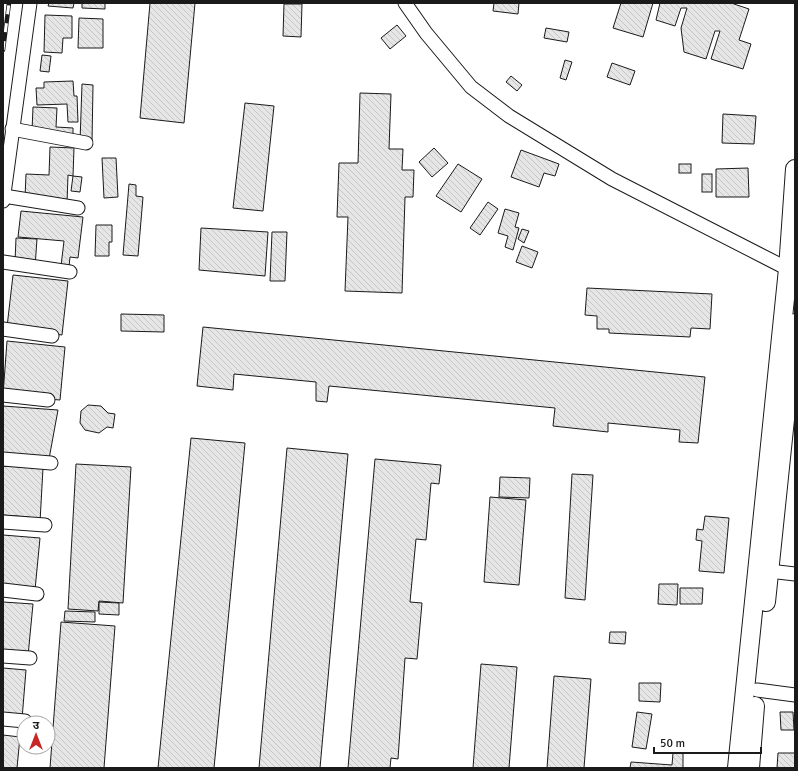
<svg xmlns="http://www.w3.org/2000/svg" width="798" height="771" font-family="Signika,'Noto Sans Devanagari',sans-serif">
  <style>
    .building { fill: url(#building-back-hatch); stroke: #1a1a1a }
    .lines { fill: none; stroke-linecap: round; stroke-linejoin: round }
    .street-casing { stroke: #1a1a1a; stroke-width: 15 }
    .secondary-casing { stroke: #1a1a1a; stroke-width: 20 }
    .street { stroke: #fff; stroke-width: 13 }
    .secondary { stroke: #fff; stroke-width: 18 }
    .rail-casing { stroke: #1a1a1a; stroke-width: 4.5 }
    .rail { stroke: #fff; stroke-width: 3; stroke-dasharray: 9; stroke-linecap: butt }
  </style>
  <defs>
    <pattern id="building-back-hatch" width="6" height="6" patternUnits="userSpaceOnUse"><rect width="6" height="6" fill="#e6e6e6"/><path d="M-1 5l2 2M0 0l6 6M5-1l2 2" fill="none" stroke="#c5c5c5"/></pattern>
  </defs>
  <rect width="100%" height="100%" fill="#fff"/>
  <g class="building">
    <polygon points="49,3 74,3 73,8 48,6"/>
    <polygon points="82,3 105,3 105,9 82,8"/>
    <polygon points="150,3 195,3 184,123 140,118"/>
    <polygon points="494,3 519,3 518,14 493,11"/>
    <polygon points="621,3 653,3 643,37 613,28"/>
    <polygon points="660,3 731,3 749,9 739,40 751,44 743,69 711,59 720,31 715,31 706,59 684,52 681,28 687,8 681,8 675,26 656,20"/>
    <polygon points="284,4 302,4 301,37 283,36"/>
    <polygon points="45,15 72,16 72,38 63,38 62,53 44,52"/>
    <polygon points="79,18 103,19 103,48 78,48"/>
    <polygon points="397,25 406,36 390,49 381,38"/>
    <polygon points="546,28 569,32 567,42 544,38"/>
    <polygon points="42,55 51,56 49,72 40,71"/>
    <polygon points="565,60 572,62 566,80 560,78"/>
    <polygon points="612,63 635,71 630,85 607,77"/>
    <polygon points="511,76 522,85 517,91 506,82"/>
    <polygon points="73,81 74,96 77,96 78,122 68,122 67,104 37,105 36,88 44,88 44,82"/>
    <polygon points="82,84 93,85 92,142 80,142"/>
    <polygon points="360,93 391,94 389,149 403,149 402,170 414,170 413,197 405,197 402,293 345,291 348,217 337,217 339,163 358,163"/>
    <polygon points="245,103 274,106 263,211 233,208"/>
    <polygon points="33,107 57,108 56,127 73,128 73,139 32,131"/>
    <polygon points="723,114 756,116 754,144 722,143"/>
    <polygon points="50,147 74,148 73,176 68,175 67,203 25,198 26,174 49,175"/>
    <polygon points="434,148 448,163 432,177 419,162"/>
    <polygon points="521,150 559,164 555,176 544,173 539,187 511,177"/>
    <polygon points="102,158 116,158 118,197 104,198"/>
    <polygon points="458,164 482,179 461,212 436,196"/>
    <rect x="679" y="164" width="12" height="9"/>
    <polygon points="748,168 749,197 716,197 716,169"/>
    <rect x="702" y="174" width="10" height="18"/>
    <polygon points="73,176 82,177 80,192 71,191"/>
    <polygon points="129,184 136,185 136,196 143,197 138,256 123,255"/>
    <polygon points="488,202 498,209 480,235 470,228"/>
    <polygon points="505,209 519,213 515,227 519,228 513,250 505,247 508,236 498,233"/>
    <polygon points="21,211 83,217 78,258 70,257 69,267 61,266 64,241 18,237"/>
    <polygon points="96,225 112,225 112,242 109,242 109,256 95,256"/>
    <polygon points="201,228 268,232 265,276 199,270"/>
    <polygon points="522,229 529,231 524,243 518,239"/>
    <polygon points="272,232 287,232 285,281 270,281"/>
    <polygon points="16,238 37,239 35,267 15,262"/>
    <polygon points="522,246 538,252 532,268 516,262"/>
    <polygon points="13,275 68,281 62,335 7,327"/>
    <polygon points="587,288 712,294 710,329 691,328 690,337 609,333 609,329 597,329 597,316 585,315"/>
    <polygon points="121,314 164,315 164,332 121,331"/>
    <polygon points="203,327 705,377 698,443 679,442 680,430 608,423 608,432 553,426 555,408 329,386 327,402 316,401 316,382 234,374 233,390 197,386"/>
    <polygon points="7,341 65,347 60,400 3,395"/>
    <polygon points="88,405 101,406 108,413 115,414 113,428 107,427 99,433 85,430 80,423 81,411"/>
    <polygon points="3,406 58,410 49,459 3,455"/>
    <polygon points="191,438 245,443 214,768 158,768"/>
    <polygon points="287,448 348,454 320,768 259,768"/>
    <polygon points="375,459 441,465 439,484 431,483 426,540 416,539 410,602 422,603 417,659 405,658 398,759 391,758 390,768 348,768"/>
    <polygon points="76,464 131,467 123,603 99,601 98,611 68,609"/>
    <polygon points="3,466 43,468 40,522 28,521 29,517 3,515"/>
    <polygon points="572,474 593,475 585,600 565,598"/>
    <polygon points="500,477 530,478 529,498 499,497"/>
    <polygon points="490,497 526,500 519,585 484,582"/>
    <polygon points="705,516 729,518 724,573 699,571 702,541 696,540 697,529 703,530"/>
    <polygon points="3,535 40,538 35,590 3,587"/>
    <polygon points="659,584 678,584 677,605 658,604"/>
    <polygon points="680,588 703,588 702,604 680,604"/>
    <polygon points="3,602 33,604 28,656 3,654"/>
    <polygon points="99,602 119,603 119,615 99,614"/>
    <polygon points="65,611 95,612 95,622 64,621"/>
    <polygon points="61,622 115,626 104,768 50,768"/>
    <polygon points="610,632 626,632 625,644 609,643"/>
    <polygon points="481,664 517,667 509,768 473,768"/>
    <polygon points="3,668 26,670 22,719 3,717"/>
    <polygon points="554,676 591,679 584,768 547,768"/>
    <polygon points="639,683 661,683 660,702 639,701"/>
    <polygon points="637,712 652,714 646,749 632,747"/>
    <polygon points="780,712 793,712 794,730 781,730"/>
    <polygon points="3,735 20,737 17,768 3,768"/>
    <polygon points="673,753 683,753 683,768 630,768 631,762 672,765"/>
    <polygon points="778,753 795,753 795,768 777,768"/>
  </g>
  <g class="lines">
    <g class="street-casing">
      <g id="street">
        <polyline points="405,3 426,33 471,87 509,116 612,179 788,269"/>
        <polyline points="12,129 86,143"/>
        <polyline points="4,196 78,208"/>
        <polyline points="3,201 30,3"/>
        <polyline points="3,262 70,272"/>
        <polyline points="3,329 52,336"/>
        <polyline points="3,395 48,400"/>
        <polyline points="3,459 51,463"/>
        <polyline points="3,522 45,525"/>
        <polyline points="769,571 795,574"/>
        <polyline points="3,590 37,594"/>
        <polyline points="3,656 30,658"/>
        <polyline points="757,690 795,695"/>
        <polyline points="3,719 25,721"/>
      </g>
    </g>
    <g class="secondary-casing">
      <g id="secondary">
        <polyline points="766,602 795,323"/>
        <polyline points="737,768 788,269 795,169"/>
        <polyline points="750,768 755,706"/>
      </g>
    </g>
    <use href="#street" class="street"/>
    <use href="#secondary" class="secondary"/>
    <g class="rail-casing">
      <polyline id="rail" points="3,50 9,3"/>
    </g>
    <use href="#rail" class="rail"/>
  </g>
  <rect width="798" height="771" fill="none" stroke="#1a1a1a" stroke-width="8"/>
  <g transform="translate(36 735)"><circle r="19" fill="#ffffff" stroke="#a3a3a3"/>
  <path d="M0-3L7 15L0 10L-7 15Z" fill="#c62828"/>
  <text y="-6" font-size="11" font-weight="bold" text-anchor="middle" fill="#1a1a1a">उ</text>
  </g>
  <path d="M654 747v6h107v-6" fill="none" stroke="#1a1a1a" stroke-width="2"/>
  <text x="660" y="747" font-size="12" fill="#1a1a1a" stroke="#ffffff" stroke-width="3" paint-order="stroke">50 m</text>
</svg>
